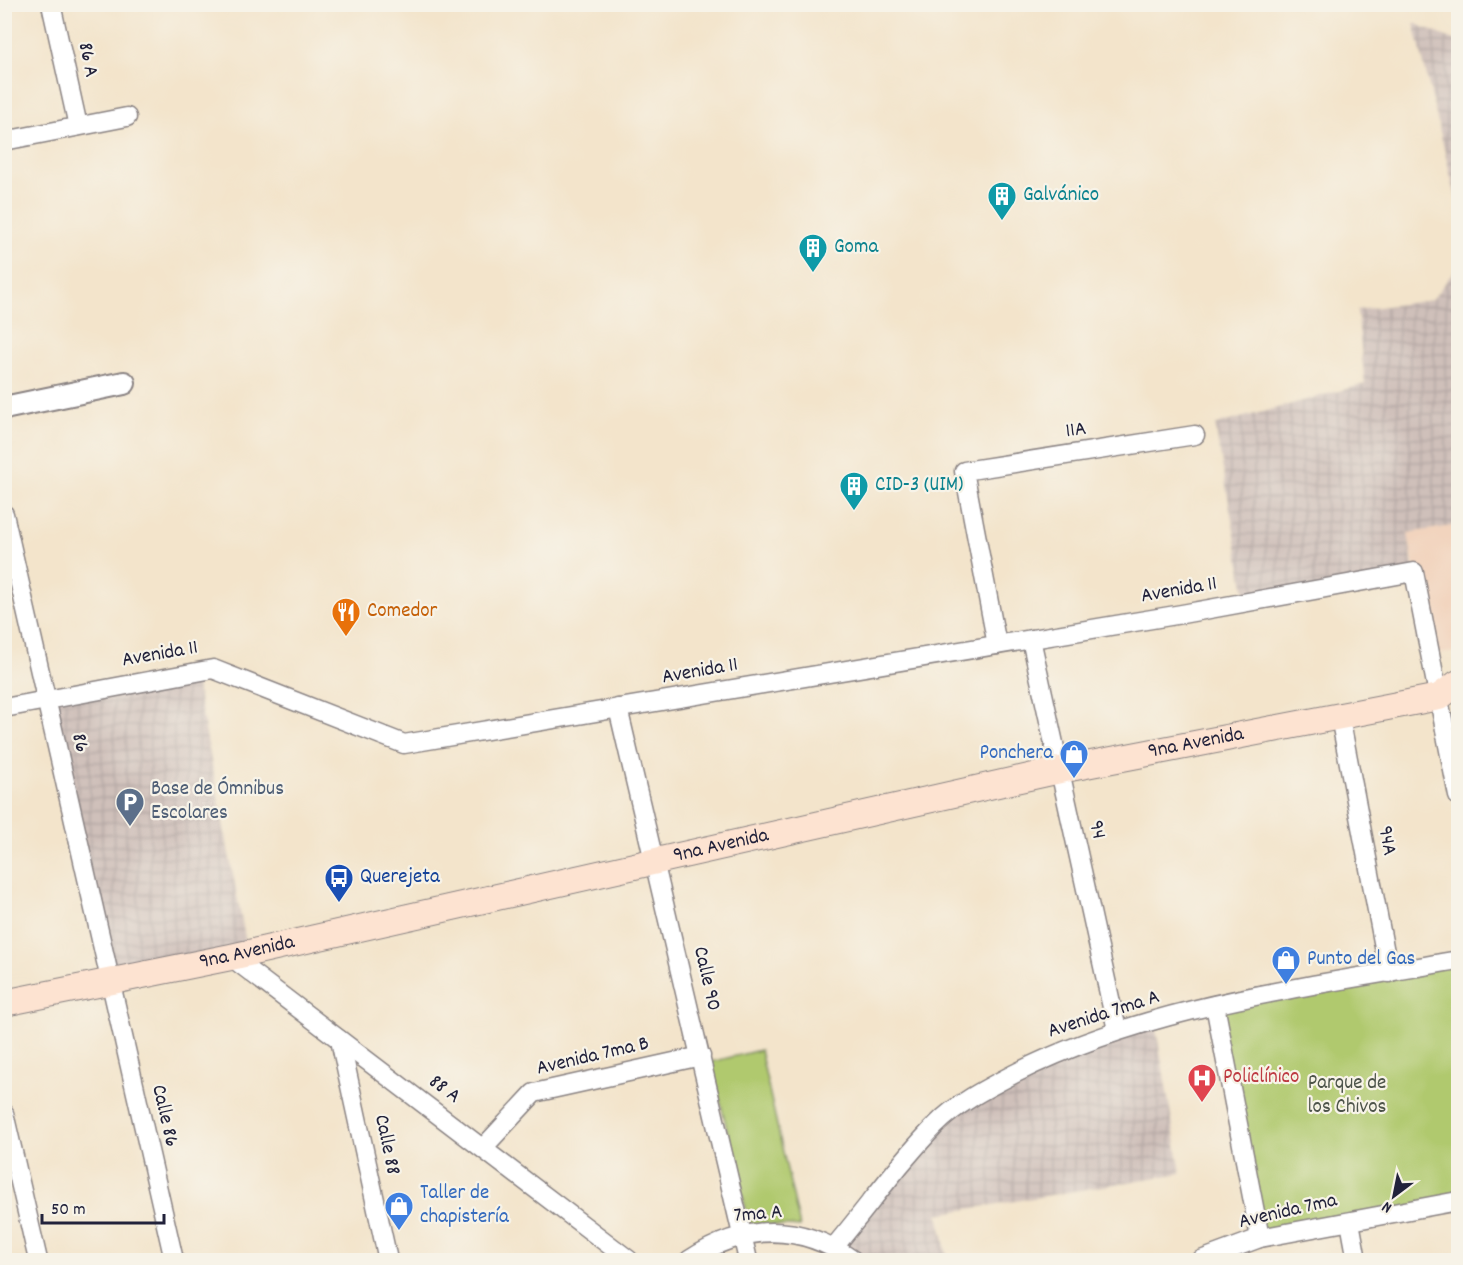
<svg xmlns="http://www.w3.org/2000/svg" width="1463" height="1265" font-family="Dekko,sans-serif">
  <style>
    .built { fill: #f2d4be }
    .industrial { fill: url(#industrial-grid) }
    .green { fill: #b0c96e; stroke: #697654; stroke-width: 1.5 }
    .lines { fill: none; stroke-linecap: round; stroke-linejoin: round }
    .minor-casing { stroke: #8a8383; stroke-width: 21 }
    .tertiary-casing { stroke: #8a8383; stroke-width: 26 }
    .secondary-casing { stroke: #8a8383; stroke-width: 28 }
    .minor { stroke: #fff; stroke-width: 18 }
    .tertiary { stroke: #fff; stroke-width: 22 }
    .secondary { stroke: #fde3d1; stroke-width: 26 }
    .labels { text-anchor: middle; dominant-baseline: central; stroke-width: 4.5; stroke-linejoin: round; paint-order: stroke }
    .street-label { font-size: 21px; fill: #22223b; stroke: #f7f3e8 }
    .culture-label { font-size: 21px; fill: #0d838f; stroke: #f7f3e8; text-anchor: start }
    .food-label { font-size: 21px; fill: #c56008; stroke: #f7f3e8; text-anchor: start }
    .shop-label { font-size: 21px; fill: #366cbe; stroke: #f7f3e8; text-anchor: start }
    .service-label { font-size: 21px; fill: #4e5e75; stroke: #f7f3e8; text-anchor: start }
    .transit-label { font-size: 21px; fill: #164399; stroke: #f7f3e8; text-anchor: start }
    .health-label { font-size: 21px; fill: #be3a42; stroke: #f7f3e8; text-anchor: start }
    .park-label { font-size: 21px; fill: #4d544a; stroke: #f7f3e8 }
  </style>
  <defs>
    <pattern id="industrial-grid" width="8" height="8" patternUnits="userSpaceOnUse" patternTransform="scale(1.5)"><rect width="8" height="8" fill="#cfc0ba"/><path d="M0 4h8M4 0v8" fill="none" stroke="#b1a5a1"/></pattern>
  </defs>
  <rect width="100%" height="100%" fill="#f7f3e8"/>
  <filter id="ink" filterUnits="userSpaceOnUse"><feTurbulence type="fractalNoise" baseFrequency=".0167" numOctaves="2"/><feDisplacementMap in="SourceGraphic" scale="12" xChannelSelector="R" yChannelSelector="G"/><feConvolveMatrix kernelMatrix="1 2 1 2 8 2 1 2 1" color-interpolation-filters="sRGB"/></filter>
  <filter id="wash" filterUnits="userSpaceOnUse"><feTurbulence type="fractalNoise" baseFrequency=".008" numOctaves="4" result="noise"/><feDisplacementMap in="SourceGraphic" scale="24" xChannelSelector="R" yChannelSelector="G"/><feGaussianBlur stdDeviation="1.35" result="paint"/><feColorMatrix in="noise" values="0 0 0 0 0 0 0 0 0 0 0 0 0 0 0 0 0 1.4 0 .05"/><feComposite in="paint" operator="in"/></filter>
  <g filter="url(#wash)">
    <rect width="100%" height="100%" fill="#f3e4cb"/>
    <polygon class="built" points="1458,525 1458,652 1431,654 1408,533"/>
    <g class="industrial">
      <polygon points="1414,23 1458,42 1458,204 1456,198"/>
      <polygon points="1458,266 1458,525 1408,533 1414,572 1247,602 1215,425 1365,384 1357,310 1432,300"/>
      <polygon points="194,672 248,953 110,981 47,699"/>
      <polygon points="1155,1023 1181,1173 938,1214 948,1260 853,1260 834,1247 937,1123 991,1086"/>
    </g>
    <g class="green">
      <polygon points="1458,960 1458,1201 1260,1238 1215,1005"/>
      <polygon points="760,1050 800,1227 749,1223 711,1062"/>
    </g>
  </g>
  <g filter="url(#ink)">
    <g class="lines">
      <g class="minor-casing">
        <g id="minor">
          <polyline points="51,4 78,126"/>
          <polyline points="4,141 127,117"/>
          <polyline points="4,514 174,1260"/>
          <polyline points="1031,639 1117,1030"/>
          <polyline points="997,645 964,471 1195,435"/>
          <polyline points="4,708 213,669 404,744 1182,614 1414,572 1458,796"/>
          <polyline points="618,708 748,1260"/>
          <polyline points="1340,717 1389,973"/>
          <polyline points="231,957 629,1260"/>
          <polyline points="1215,1005 1260,1238"/>
          <polyline points="340,1040 388,1260"/>
          <polyline points="4,1113 38,1260"/>
          <polyline points="483,1148 534,1093 701,1056"/>
          <polyline points="1350,1222 1357,1260"/>
          <path d="M834 1247C868 1207 899 1162 936 1125 957 1103 989 1087 1016 1073 1152 1004 1310 987 1458 960"/>
          <path d="M689 1260C744 1224 799 1222 853 1260"/>
          <polyline points="1201,1260 1260,1238 1458,1201"/>
        </g>
      </g>
      <g class="tertiary-casing">
        <polyline id="tertiary" points="4,408 124,383"/>
      </g>
      <g class="secondary-casing">
        <g id="secondary">
          <path id="s1" d="M4 1003 231 957 1060 770 1439 697 1458 683"/>
        </g>
      </g>
      <use href="#minor" class="minor"/>
      <use href="#tertiary" class="tertiary"/>
      <use href="#secondary" class="secondary"/>
    </g>
  </g>
  <defs>
    <g id="building-pin" transform="scale(1.5)"><path d="M0 17L-7.5 6A9.5 9.5 0 1 1 7.5 6Z" fill="#0f9aa8" stroke="#f7f3e8"/><path d="M-4-6H4V6H1V3H-1V6H-4ZM-2.5-4.3h1.7v1.8h-1.7ZM.8-4.3h1.7v1.8H.8ZM-2.5-1h1.7V.8h-1.7ZM.8-1h1.7V.8H.8Z" fill="#fff"/></g>
    <g id="restaurant-pin" transform="scale(1.5)"><path d="M0 17L-7.5 6A9.5 9.5 0 1 1 7.5 6Z" fill="#e8710a" stroke="#f7f3e8"/><path d="M-5-6h1v4h1v-4h1v4h1v-4h1v5L-1.5 .5V6h-2V.5L-5-1ZM5-6V6H3V1.5H1.5Q1.5-4 5-6Z" fill="#fff"/></g>
    <g id="shop-pin" transform="scale(1.5)"><path d="M0 17L-7.5 6A9.5 9.5 0 1 1 7.5 6Z" fill="#3f7fe0" stroke="#f7f3e8"/><path d="M-5-2.5h2.3a2.7 3.5 0 0 1 5.4 0H5L5.5 6h-11ZM-1.5-2.5h3a1.5 2.3 0 0 0-3 0Z" fill="#fff"/></g>
    <g id="parking-pin" transform="scale(1.5)"><path d="M0 17L-7.5 6A9.5 9.5 0 1 1 7.5 6Z" fill="#5c6f8a" stroke="#f7f3e8"/><path d="M-3.5-5.5H1a3.5 3.5 0 0 1 0 7H-1V5.5H-3.5ZM-1-3.4V-.6H.8a1.4 1.4 0 0 0 0-2.8Z" fill="#fff"/></g>
    <g id="bus-pin" transform="scale(1.5)"><path d="M0 17L-7.5 6A9.5 9.5 0 1 1 7.5 6Z" fill="#1a4fb4" stroke="#f7f3e8"/><path d="M-5-6H5V4H4V6H2V4H-2V6H-4V4H-5ZM-3.5-4V0h7V-4ZM-3.5 1.2v1.5H-2V1.2ZM2 1.2v1.5H3.5V1.2Z" fill="#fff"/></g>
    <g id="hospital-pin" transform="scale(1.5)"><path d="M0 17L-7.5 6A9.5 9.5 0 1 1 7.5 6Z" fill="#e0444e" stroke="#f7f3e8"/><path d="M-5-5h3v3.5h4V-5h3V5h-3V1.5h-4V5h-3Z" fill="#fff"/></g>
  </defs>
  <g fill-rule="evenodd">
    <use href="#building-pin" x="1002" y="196"/>
    <use href="#building-pin" x="813" y="248"/>
    <use href="#building-pin" x="854" y="486"/>
    <use href="#restaurant-pin" x="346" y="612"/>
    <use href="#shop-pin" x="1074" y="754"/>
    <use href="#parking-pin" x="130" y="802"/>
    <use href="#bus-pin" x="339" y="878"/>
    <use href="#shop-pin" x="1286" y="960"/>
    <use href="#hospital-pin" x="1202" y="1078"/>
    <use href="#shop-pin" x="399" y="1206"/>
  </g>
  <g class="labels">
    <g class="street-label">
      <text transform="translate(87 60) rotate(78)">86 A</text>
      <text transform="translate(1076 431) rotate(-9)">11A</text>
      <text transform="translate(1179 591) rotate(-10)">Avenida 11</text>
      <text transform="translate(160 655) rotate(-10)">Avenida 11</text>
      <text transform="translate(700 672) rotate(-10)">Avenida 11</text>
      <text transform="translate(79 743) rotate(77)">86</text>
      <text stroke="none"><textPath href="#s1" startOffset="1220">9na Avenida</textPath></text>
      <text transform="translate(1096 830) rotate(78)">94</text>
      <text transform="translate(1386 841) rotate(80)">94A</text>
      <text stroke="none"><textPath href="#s1" startOffset="734">9na Avenida</textPath></text>
      <text stroke="none"><textPath href="#s1" startOffset="248">9na Avenida</textPath></text>
      <text transform="translate(706 979) rotate(77)">Calle 90</text>
      <text transform="translate(1104 1015) rotate(-18)">Avenida 7ma A</text>
      <text transform="translate(593 1057) rotate(-13)">Avenida 7ma B</text>
      <text transform="translate(444 1090) rotate(37)">88 A</text>
      <text transform="translate(164 1116) rotate(77)">Calle 86</text>
      <text transform="translate(386 1145) rotate(78)">Calle 88</text>
      <text transform="translate(1288 1212) rotate(-13)">Avenida 7ma</text>
      <text transform="translate(758 1215) rotate(-5)">7ma A</text>
    </g>
    <g class="culture-label">
      <text x="1023" y="196">Galvánico</text>
      <text x="834" y="248">Goma</text>
      <text x="875" y="486">CID-3 (UIM)</text>
    </g>
    <g class="food-label">
      <text x="367" y="612">Comedor</text>
    </g>
    <g class="shop-label">
      <text x="1053" y="754" text-anchor="end">Ponchera</text>
      <text x="1307" y="960">Punto del Gas</text>
      <text x="420" y="1194">Taller de<tspan x="420" dy="24">chapistería</tspan></text>
    </g>
    <g class="service-label">
      <text x="151" y="790">Base de Ómnibus<tspan x="151" dy="24">Escolares</tspan></text>
    </g>
    <g class="transit-label">
      <text x="360" y="878">Querejeta</text>
    </g>
    <g class="health-label">
      <text x="1223" y="1078">Policlínico</text>
    </g>
    <g class="park-label">
      <text x="1347" y="1084">Parque de<tspan x="1347" dy="24">los Chivos</tspan></text>
    </g>
  </g>
  <rect width="1463" height="1265" fill="none" stroke="#f7f3e8" stroke-width="24"/>
  <g transform="translate(1394 1196) rotate(212)" stroke="#f7f3e8" stroke-width="4.5" paint-order="stroke">
  <path d="M0-4.5L10 22L0 15L-10 22Z" fill="#22223b"/>
  <text y="-9" font-size="16" font-weight="bold" text-anchor="middle" fill="#22223b">N</text>
  </g>
  <path d="M42 1214v9h122v-9" fill="none" stroke="#22223b" stroke-width="3"/>
  <text x="51" y="1214" font-size="18" fill="#22223b" stroke="#f7f3e8" stroke-width="4.5" paint-order="stroke">50 m</text>
</svg>
